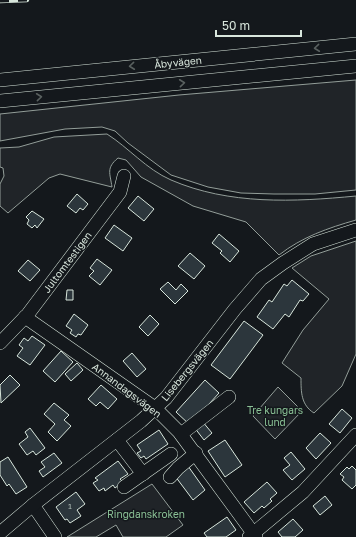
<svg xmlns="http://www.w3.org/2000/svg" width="356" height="537" font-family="'Golos Text',sans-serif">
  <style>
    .green { fill: #202428; stroke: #939e99 }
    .building { fill: #2c363c; stroke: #d8e6dc }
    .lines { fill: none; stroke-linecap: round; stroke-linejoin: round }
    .minor-casing { stroke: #d8e6dc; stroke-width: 14 }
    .minor { stroke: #14181c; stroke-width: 13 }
    .rail-casing { stroke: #d8e6dc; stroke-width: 4.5 }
    .rail { stroke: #14181c; stroke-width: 3; stroke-dasharray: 9; stroke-linecap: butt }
    .oneway { stroke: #59605f }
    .labels { text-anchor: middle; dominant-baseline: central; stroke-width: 3; stroke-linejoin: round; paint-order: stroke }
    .number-label { font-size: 8px; fill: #adbab4 }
    .street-label { font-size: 10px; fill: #d8e6dc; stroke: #14181c }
    .park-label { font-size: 10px; fill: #8ac095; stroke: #14181c }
  </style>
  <rect width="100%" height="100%" fill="#14181c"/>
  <g class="green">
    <polygon points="356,80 356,190 315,194 274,194 241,193 208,187 171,175 128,143 115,131 102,127 65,129 0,141 0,114 179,95"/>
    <path d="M107 134C129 148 146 169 171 180 229 205 294 202 356 196V220C328 228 302 237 279 255L246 222 193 206 141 177 126 160 118 158C106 168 110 173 112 187L60 174 49 178 8 213 0 206V184L4 176 3 168 0 167V148L19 147 54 137Z"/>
    <path d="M356 241V354L342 386 314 413C301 405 301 392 301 378L282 363 303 330 329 299 292 268 311 256Z"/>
    <polygon points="278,387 302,411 275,439 253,416"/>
    <polygon points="152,484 183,525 166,537 123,537 116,525 96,537 67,537"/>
  </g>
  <g class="building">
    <polygon points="77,194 88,204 83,210 80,208 76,213 67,206"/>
    <polygon points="138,196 154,209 144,221 128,208"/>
    <polygon points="32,211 44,219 37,228 35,225 32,228 27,224 29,220 26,217"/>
    <polygon points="114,225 132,238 123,251 105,238"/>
    <polygon points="219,234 239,251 230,262 220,253 222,251 212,243"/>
    <polygon points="190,253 205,266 194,279 178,266"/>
    <polygon points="97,259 112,270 100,285 89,276 94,271 90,268"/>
    <polygon points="28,260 40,270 30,281 18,271"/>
    <polygon points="292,280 309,294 303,301 300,300 289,317 285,314 273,329 257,317 269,300 272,302 284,284 287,286"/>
    <polygon points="168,282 176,290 181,284 188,291 175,304 160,289"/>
    <polygon points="67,290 73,290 73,300 66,300"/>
    <polygon points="74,314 88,325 81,335 78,334 76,337 70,333 72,330 66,326"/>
    <polygon points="150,315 159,324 148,336 139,327"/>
    <polygon points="244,321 263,335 230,379 211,365"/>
    <polygon points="32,336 45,345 30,365 17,356 23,348 19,345 24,338 28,341"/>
    <polygon points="61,351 73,362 55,382 43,371"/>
    <polygon points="132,353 146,369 137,377 123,361"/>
    <polygon points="77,363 83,370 71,381 65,374"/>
    <polygon points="10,375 20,385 1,403 0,385"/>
    <polygon points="205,380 219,393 190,425 176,412"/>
    <polygon points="101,385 117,399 108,409 100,402 96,406 88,399"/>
    <polygon points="54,403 69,415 64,420 71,426 57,441 48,432 55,424 44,414"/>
    <polygon points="342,409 352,418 340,433 329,424"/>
    <polygon points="202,421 212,433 204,440 194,427"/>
    <polygon points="30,428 45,448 36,455 33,451 27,455 19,444 28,437 25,432"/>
    <polygon points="159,430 168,444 146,459 144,456 141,458 137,453 141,451 137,445"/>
    <polygon points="320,433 331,443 316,459 306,448"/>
    <polygon points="225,440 242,465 225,477 208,451"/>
    <polygon points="291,452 305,469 292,480 283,470 290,465 284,458"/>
    <polygon points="54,453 62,463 43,477 39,471 45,467 41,462"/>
    <polygon points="8,457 27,487 16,494 9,484 7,486 0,475 0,462"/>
    <polygon points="118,461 128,474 120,479 123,482 115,488 113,485 105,491 104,488 99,491 93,483 98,480 95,478"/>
    <polygon points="188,466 205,490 193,500 175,476"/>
    <polygon points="352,466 356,470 356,485 352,489 342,480 344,477 340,474 347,467 349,469"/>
    <polygon points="267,482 277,493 270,499 272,501 264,508 262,506 254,513 244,502"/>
    <polygon points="76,492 85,504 77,510 81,516 70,523 67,519 65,520 56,507"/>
    <polygon points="325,496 332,505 320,515 313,506"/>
    <polygon points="227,517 236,530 226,537 207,537 204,533"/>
    <polygon points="293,519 303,530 295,537 282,537 278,532"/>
  </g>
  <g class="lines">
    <g class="minor-casing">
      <g id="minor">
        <polyline points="0,80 356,44"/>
        <polyline points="0,101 356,66"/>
        <polyline points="25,317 155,408 179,432 256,537"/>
        <polyline points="0,343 28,314 120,192 124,176"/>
        <polyline points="181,434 229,397"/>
        <polyline points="117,440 143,474"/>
        <polyline points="170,477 178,468 196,453"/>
        <polyline points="124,487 171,454"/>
        <polyline points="33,505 55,537"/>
        <polyline points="0,533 33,505 141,421 166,398 235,309 261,279 283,263 313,244 356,230"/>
        <polyline points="249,537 303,492 356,435"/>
      </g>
    </g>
    <use href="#minor" class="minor"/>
    <g class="rail-casing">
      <polyline id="rail" points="0,1 27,0"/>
    </g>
    <use href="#rail" class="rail"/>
  </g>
  <defs><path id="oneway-chevron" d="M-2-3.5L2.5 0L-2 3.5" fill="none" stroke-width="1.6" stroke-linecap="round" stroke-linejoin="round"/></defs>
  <g class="oneway">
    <use href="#oneway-chevron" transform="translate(317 48) rotate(174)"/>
    <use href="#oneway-chevron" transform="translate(132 66) rotate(174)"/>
    <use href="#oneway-chevron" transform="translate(182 83) rotate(-6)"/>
    <use href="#oneway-chevron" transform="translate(39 97) rotate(-6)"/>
  </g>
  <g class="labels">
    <g class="number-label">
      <text x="70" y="506">1</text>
    </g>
    <g class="street-label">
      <text transform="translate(178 62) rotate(-6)">Åbyvägen</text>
      <text transform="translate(67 262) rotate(-53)">Jultomtestigen</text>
      <text transform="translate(187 370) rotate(-51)">Lisebergsvägen</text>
      <text transform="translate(127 390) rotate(37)">Annandagsvägen</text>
    </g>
    <g class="park-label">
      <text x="275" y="410">Tre kungars<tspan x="275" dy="12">lund</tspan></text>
      <text x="146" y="514">Ringdanskroken</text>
    </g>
  </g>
  <path d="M216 30v6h85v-6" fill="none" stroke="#d8e6dc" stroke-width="2"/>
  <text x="222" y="30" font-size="12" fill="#d8e6dc" stroke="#14181c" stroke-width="3" paint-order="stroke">50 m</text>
</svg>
